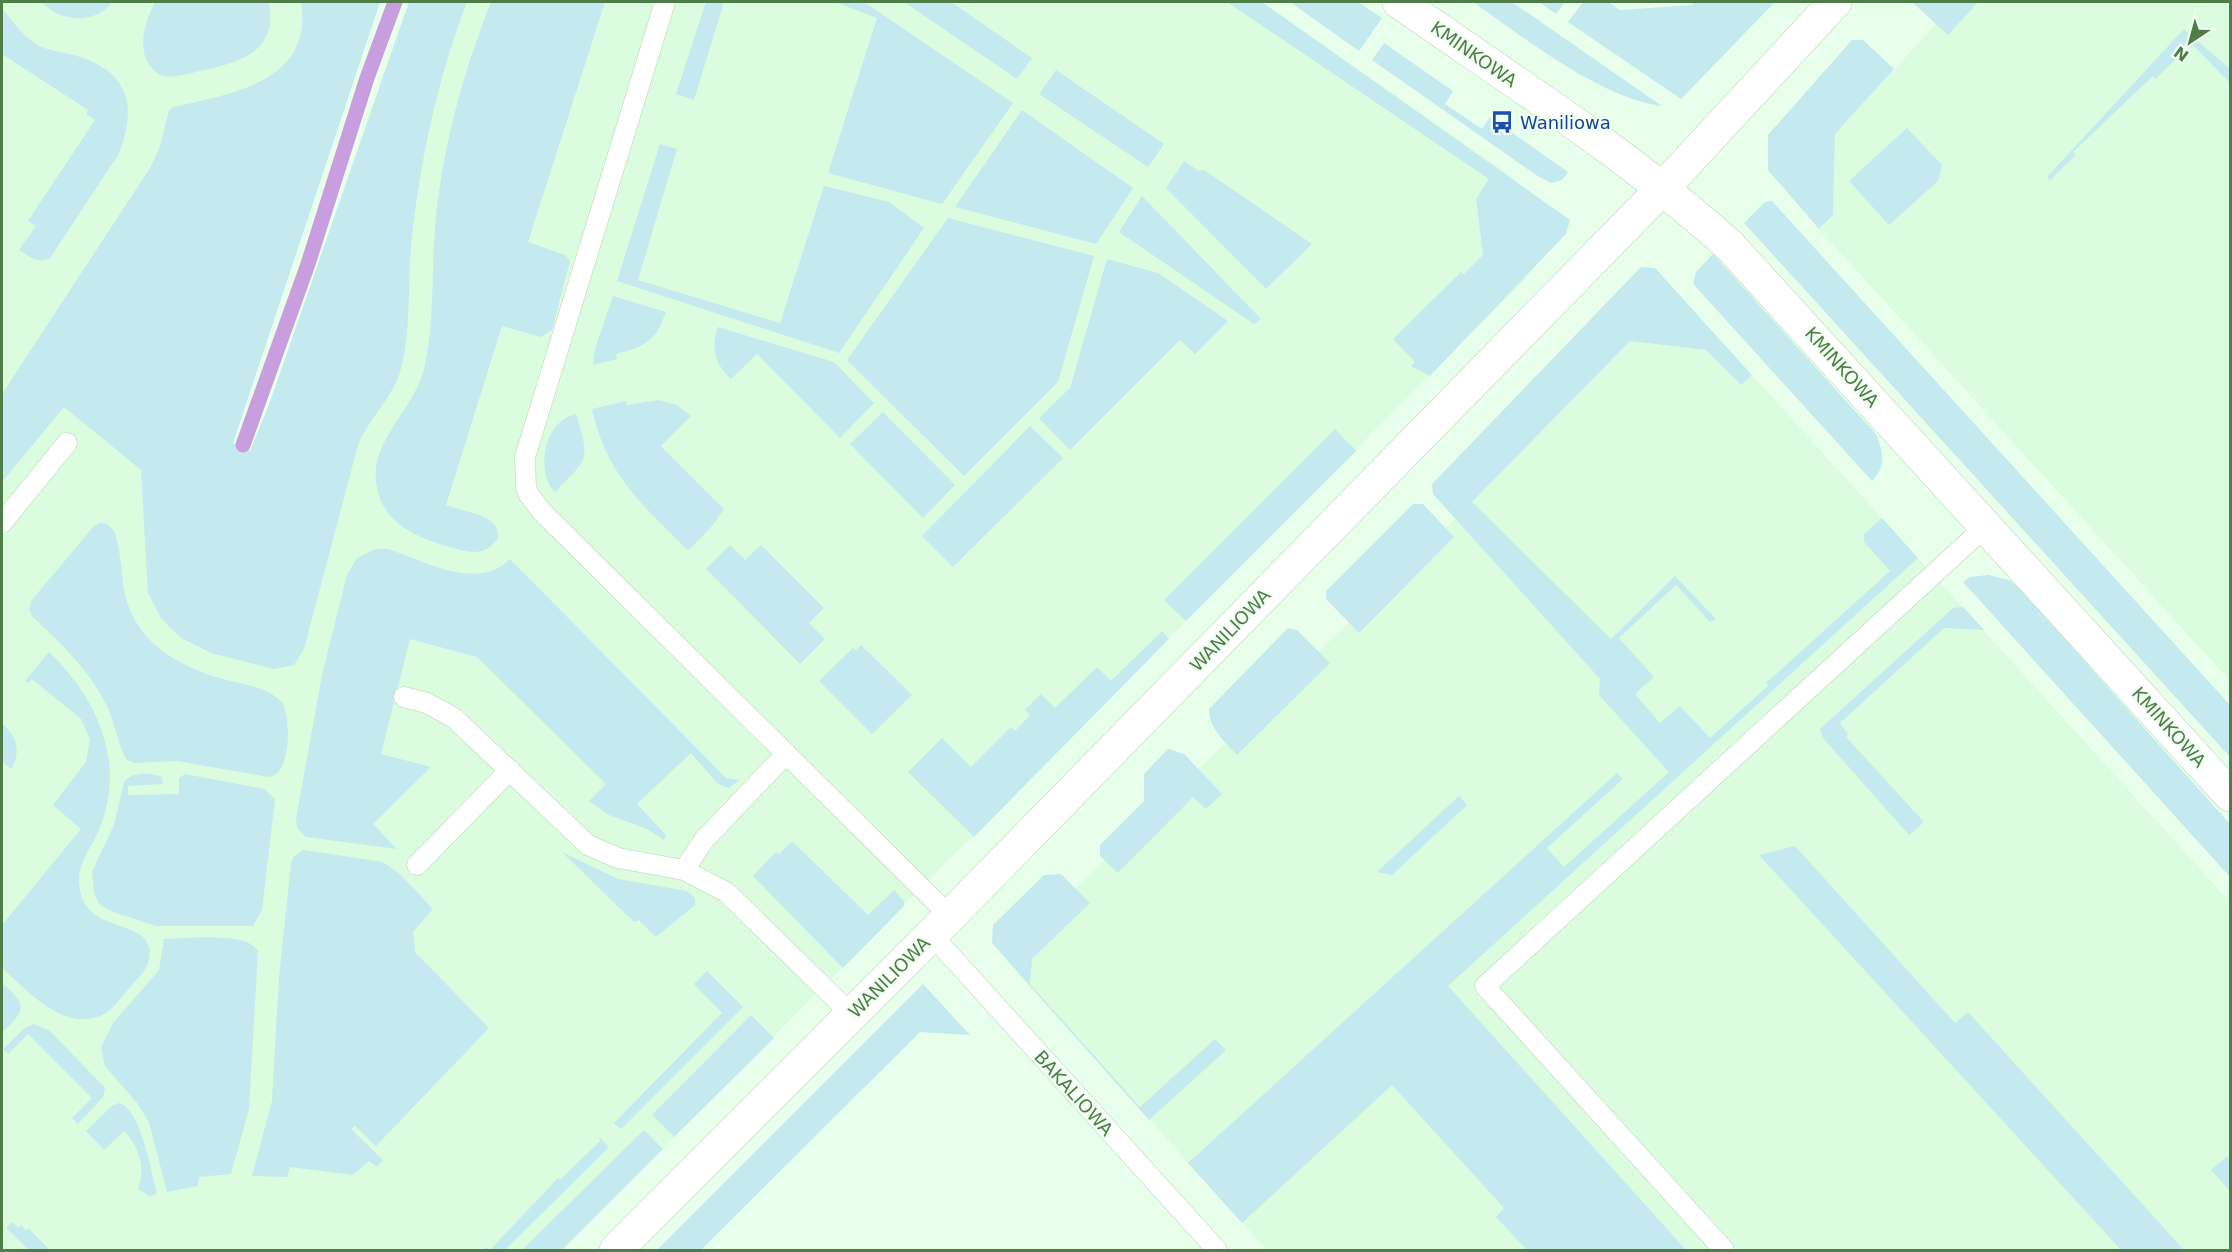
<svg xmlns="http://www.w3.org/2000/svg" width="2232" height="1252" font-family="'DejaVu Sans',sans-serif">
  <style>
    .residential { fill: #dbfcde }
    .green { fill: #c4eaef }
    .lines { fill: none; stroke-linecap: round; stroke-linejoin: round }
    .stream { stroke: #c99ede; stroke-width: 15 }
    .lane-casing { stroke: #b3d7b1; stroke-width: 21 }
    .street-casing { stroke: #b3d7b1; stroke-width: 34 }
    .lane { stroke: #fff; stroke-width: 20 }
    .street { stroke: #fff; stroke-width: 33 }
    .labels { text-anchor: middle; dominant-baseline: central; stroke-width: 4.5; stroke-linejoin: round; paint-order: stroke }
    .street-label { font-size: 18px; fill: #4f7d48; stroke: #f1fff2 }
    .transit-label { font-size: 18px; fill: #164399; stroke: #f1fff2; text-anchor: start }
  </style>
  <rect width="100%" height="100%" fill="#e8ffeb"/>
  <g class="residential">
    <polygon points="2,2 380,2 115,344 233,444 250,451 269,405 409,2 1262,2 1512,177 1527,277 562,1250 2,1250"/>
    <polygon points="1956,2 2230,2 2230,681 1819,229 1833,215 1835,134"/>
    <polygon points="1630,341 1706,350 1741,385 1752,375 2230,902 2230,1250 1267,1250 1004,958 1455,519"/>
  </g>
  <g class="green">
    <path d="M41 2H113C94 25 61 22 41 2Z"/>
    <path d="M155 2H269C278 50 243 62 204 70 191 73 176 78 162 76 133 61 143 24 155 2Z"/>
    <path d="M301 2H380L233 443 250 451 269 405 409 2H467C438 78 421 156 412 237 407 281 412 326 401 369 393 398 369 418 358 445L304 649 294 665 274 669 211 653 181 638 161 618 148 593 141 470 64 407 2 482V394L150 168 160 147 169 110 174 107C231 94 314 82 301 2Z"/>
    <path d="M491 2H605L528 242 565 255 570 261 552 330 541 337 502 326 446 505C462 512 501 514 498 538 485 557 470 553 450 547 419 538 384 525 377 488 367 440 415 412 425 365 435 317 431 266 436 216 444 142 464 70 491 2Z"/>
    <polygon points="706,2 724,2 694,100 676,94"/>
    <polygon points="835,2 864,2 1013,103 942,204 828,173 877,18"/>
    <polygon points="904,2 951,2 1032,58 1017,79"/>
    <polygon points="1227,2 1262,2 1570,220 1566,234 1430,376 1411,366 1415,362 1393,339 1461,272 1464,274 1483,255 1476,199 1489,179"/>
    <polygon points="1290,2 1358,2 1382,18 1359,51"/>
    <path d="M1473 2H1512L1662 106C1601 99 1523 37 1473 2Z"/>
    <polygon points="1539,2 1565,2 1556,14"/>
    <polygon points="1583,2 1609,2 1620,10 1691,5 1695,2 1775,2 1681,99 1568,22"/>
    <polygon points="1912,2 1978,2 1948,35"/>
    <path d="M2 8C12 21 22 35 36 44 49 52 66 52 80 57 131 73 137 110 118 155L50 258C37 264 30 257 19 250L36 226 28 221 95 120 86 114 88 110 2 54Z"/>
    <polygon points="2184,29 2230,69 2230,83 2192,44 2155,79 2153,76 2073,152 2076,155 2050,180 2047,177"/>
    <polygon points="1852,40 1863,40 1894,69 1835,134 1833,215 1819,229 1768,170 1768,135"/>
    <polygon points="1384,43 1453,91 1445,104 1482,129 1490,117 1568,172 1562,180 1551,183 1536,175 1372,60"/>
    <polygon points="1056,70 1164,144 1148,167 1039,94"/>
    <polygon points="1022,110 1133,188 1096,244 955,207"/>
    <polygon points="1907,128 1942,165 1938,181 1889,225 1849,181"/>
    <polygon points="660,144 677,149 638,280 780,323 824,186 889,202 924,228 839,353 617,281"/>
    <polygon points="1184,161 1199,171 1204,170 1312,244 1266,289 1166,188"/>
    <polygon points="1142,196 1261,319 1254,324 1119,232"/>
    <polygon points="1772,201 2230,705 2230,757 1744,223 1765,202"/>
    <polygon points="948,218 1094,256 1058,382 964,476 847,360"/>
    <path d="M1713 254 1876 434C1883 452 1887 465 1872 481L1695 286 1693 283 1696 272Z"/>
    <polygon points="1107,259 1158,273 1228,321 1195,354 1180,340 1070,450 1039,418 1070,388"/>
    <polygon points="1641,267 1655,268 1752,375 1741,385 1706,350 1630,341 1472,502 1611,639 1675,576 1716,619 1710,622 1676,585 1619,638 1654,677 1635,694 1660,723 1680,706 1710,738 1768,686 1766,683 1890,571 1864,542 1864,534 1882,518 1918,558 1448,986 1686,1250 1527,1250 1496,1217 1504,1208 1392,1085 1242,1223 1188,1163 1617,773 1623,779 1547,848 1564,867 1669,772 1599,695 1600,679 1433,494 1432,484"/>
    <path d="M613 296 666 312C655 342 646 346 616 354L617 359 593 365 595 349Z"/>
    <path d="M718 327 834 362 874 403 840 438 757 354 731 379C715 364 710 348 718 327Z"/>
    <path d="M659 400 677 405 691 416 661 446 724 509 713 525 688 551C643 505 606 475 592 409L626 401 627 405Z"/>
    <polygon points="883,412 955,485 923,518 850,444"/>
    <path d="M576 414C590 460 589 458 555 492 535 470 544 421 576 414Z"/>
    <polygon points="1030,426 1063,458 953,567 922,536"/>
    <polygon points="1335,429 1356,451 1186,621 1164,600"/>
    <polygon points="1413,504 1423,504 1454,537 1359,633 1326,599 1326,591"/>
    <path d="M100 523 107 524 114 531C121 550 121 570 124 590 134 641 176 666 223 679 244 685 266 686 282 702 291 718 292 774 269 777L177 761 134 763 126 759C117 743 115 722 107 706 89 669 61 644 32 616L29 610 31 601 94 526Z"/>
    <polygon points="730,545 745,560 761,545 824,608 809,623 825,639 800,664 706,569"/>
    <path d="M375 549H388C425 561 478 592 510 559L726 778 739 780 729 788 718 784 691 753 637 804 666 835 664 840 647 829 609 815 589 801 606 784 477 657 410 639 381 754 431 767 373 824 397 849 306 837 297 828 296 819 322 675 347 575 357 558Z"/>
    <polygon points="1988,575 2009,580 2020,589 2230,824 2230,877 1963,582 1970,577"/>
    <polygon points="1963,607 1984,630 1944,628 1840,723 1848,734 1846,737 1924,822 1909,835 1823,738 1820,729 1953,608"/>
    <path d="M1288 628 1297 630 1330 663 1237 755C1226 743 1208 727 1209 709Z"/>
    <polygon points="1162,631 1169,639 974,837 908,772 942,738 971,767 1011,727 1015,731 1030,715 1025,710 1041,694 1055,708 1097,667 1111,681"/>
    <polygon points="861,645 912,695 872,734 819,681 853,648 856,650"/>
    <path d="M49 652C97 698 126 761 100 827 94 844 78 862 79 881 81 935 141 917 149 947 153 964 141 975 131 986 123 995 113 1010 102 1015 64 1033 27 990 2 968V925L81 829 53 805 86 762 90 739 81 719 32 679 28 683 25 681Z"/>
    <path d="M2 723C16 736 22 751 11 769L2 762Z"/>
    <polygon points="1168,749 1184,754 1222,794 1206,809 1193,797 1118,873 1100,856 1100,845 1144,801 1144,774"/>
    <path d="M185 774 264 789 275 799 262 910 253 926H156L113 912 100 905 94 893 92 872 114 825 124 782C133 771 151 773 162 777L163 784 128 786V795L179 794V778Z"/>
    <polygon points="1459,796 1467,805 1392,875 1377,872"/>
    <polygon points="792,841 868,915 894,890 904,901 904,906 843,968 753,876 776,852 779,854"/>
    <polygon points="1795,846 1955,1023 1968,1012 2184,1250 2121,1250 1759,855"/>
    <polygon points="304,850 383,862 400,874 433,909 413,932 415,952 489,1028 376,1146 355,1126 351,1129 383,1160 377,1167 369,1161 353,1175 290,1167 287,1177 252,1176 272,1101 279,977 291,863 294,856"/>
    <polygon points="562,852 618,879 687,891 695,898 695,905 656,937 639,920 634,922"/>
    <polygon points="1061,874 1090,903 1032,959 1030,984 1140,1107 1215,1039 1226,1050 1149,1120 992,943 993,925 1044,875"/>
    <path d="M208 937C225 939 248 936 258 951L249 1109 231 1174 199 1177 198 1186 167 1192 149 1122 137 1103 105 1066 101 1047 113 1023 159 970 164 939Z"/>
    <polygon points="707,971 743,1007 621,1129 614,1123 722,1013 694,984"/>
    <path d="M2 983C28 1006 26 1009 2 1033Z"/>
    <polygon points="923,984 970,1035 920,1032 701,1250 657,1250"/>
    <polygon points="751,1015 774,1038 674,1137 652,1115"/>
    <polygon points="34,1024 50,1031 105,1088 103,1097 78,1124 72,1118 92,1098 28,1034 8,1054 3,1049 25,1028"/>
    <path d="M119 1103C141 1109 152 1174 157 1194L149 1196 138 1189C146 1166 139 1147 124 1131L104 1150 86 1131 112 1106Z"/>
    <polygon points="644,1130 663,1149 562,1250 522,1250"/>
    <polygon points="599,1137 609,1147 505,1250 484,1250 487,1247 490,1250 558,1178 560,1180 600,1141"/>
    <polygon points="2227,1156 2230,1160 2230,1191 2211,1170"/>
    <polygon points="12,1222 18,1228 21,1225 26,1230 28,1228 50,1250 29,1250 6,1228"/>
  </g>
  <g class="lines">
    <polyline class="stream" points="243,445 308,264 367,78 395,2"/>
    <g class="lane-casing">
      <g id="lane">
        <polyline points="665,2 525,457 526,487 529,495 543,513 950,916"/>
        <polyline points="2,523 67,443"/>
        <polyline points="404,697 427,703 454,718 588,845 618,858 684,870 726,892 851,1014"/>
        <polyline points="417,865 510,770"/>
        <polyline points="684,870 704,840 786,754"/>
        <polyline points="931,934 1217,1250"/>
        <polyline points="1724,1250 1485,986 1986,526"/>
      </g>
    </g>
    <g class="street-casing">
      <g id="street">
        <path d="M1399 2C1511 80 1628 154 1730 246L2230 795"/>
        <polyline points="616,1250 950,916 1663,188 1835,2"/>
      </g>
    </g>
    <use href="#lane" class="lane"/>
    <use href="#street" class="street"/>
  </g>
  <defs>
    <g id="bus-bare" transform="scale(1.8)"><path d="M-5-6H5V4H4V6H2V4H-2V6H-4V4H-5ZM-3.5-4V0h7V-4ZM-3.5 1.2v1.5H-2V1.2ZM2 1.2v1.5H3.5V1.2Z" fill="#1a4fb4" stroke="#f1fff2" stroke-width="2.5" paint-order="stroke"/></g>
  </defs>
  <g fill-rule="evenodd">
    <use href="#bus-bare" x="1502" y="122"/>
  </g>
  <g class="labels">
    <g class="street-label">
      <text transform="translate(1474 54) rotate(35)">KMINKOWA</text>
      <text transform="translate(1842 367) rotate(48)">KMINKOWA</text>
      <text transform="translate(1230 630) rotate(-46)">WANILIOWA</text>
      <text transform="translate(2169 727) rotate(48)">KMINKOWA</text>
      <text transform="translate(889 977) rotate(-45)">WANILIOWA</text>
      <text transform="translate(1074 1093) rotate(48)">BAKALIOWA</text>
    </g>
    <g class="transit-label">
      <text x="1520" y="122">Waniliowa</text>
    </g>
  </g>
  <rect width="2232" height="1252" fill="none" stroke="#4f7d48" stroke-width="6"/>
  <g transform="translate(2190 42) rotate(216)" stroke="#f1fff2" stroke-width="4.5" paint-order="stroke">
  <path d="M0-4.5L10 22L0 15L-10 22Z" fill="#4f7d48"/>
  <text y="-9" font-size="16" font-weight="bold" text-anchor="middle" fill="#4f7d48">N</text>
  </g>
</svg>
